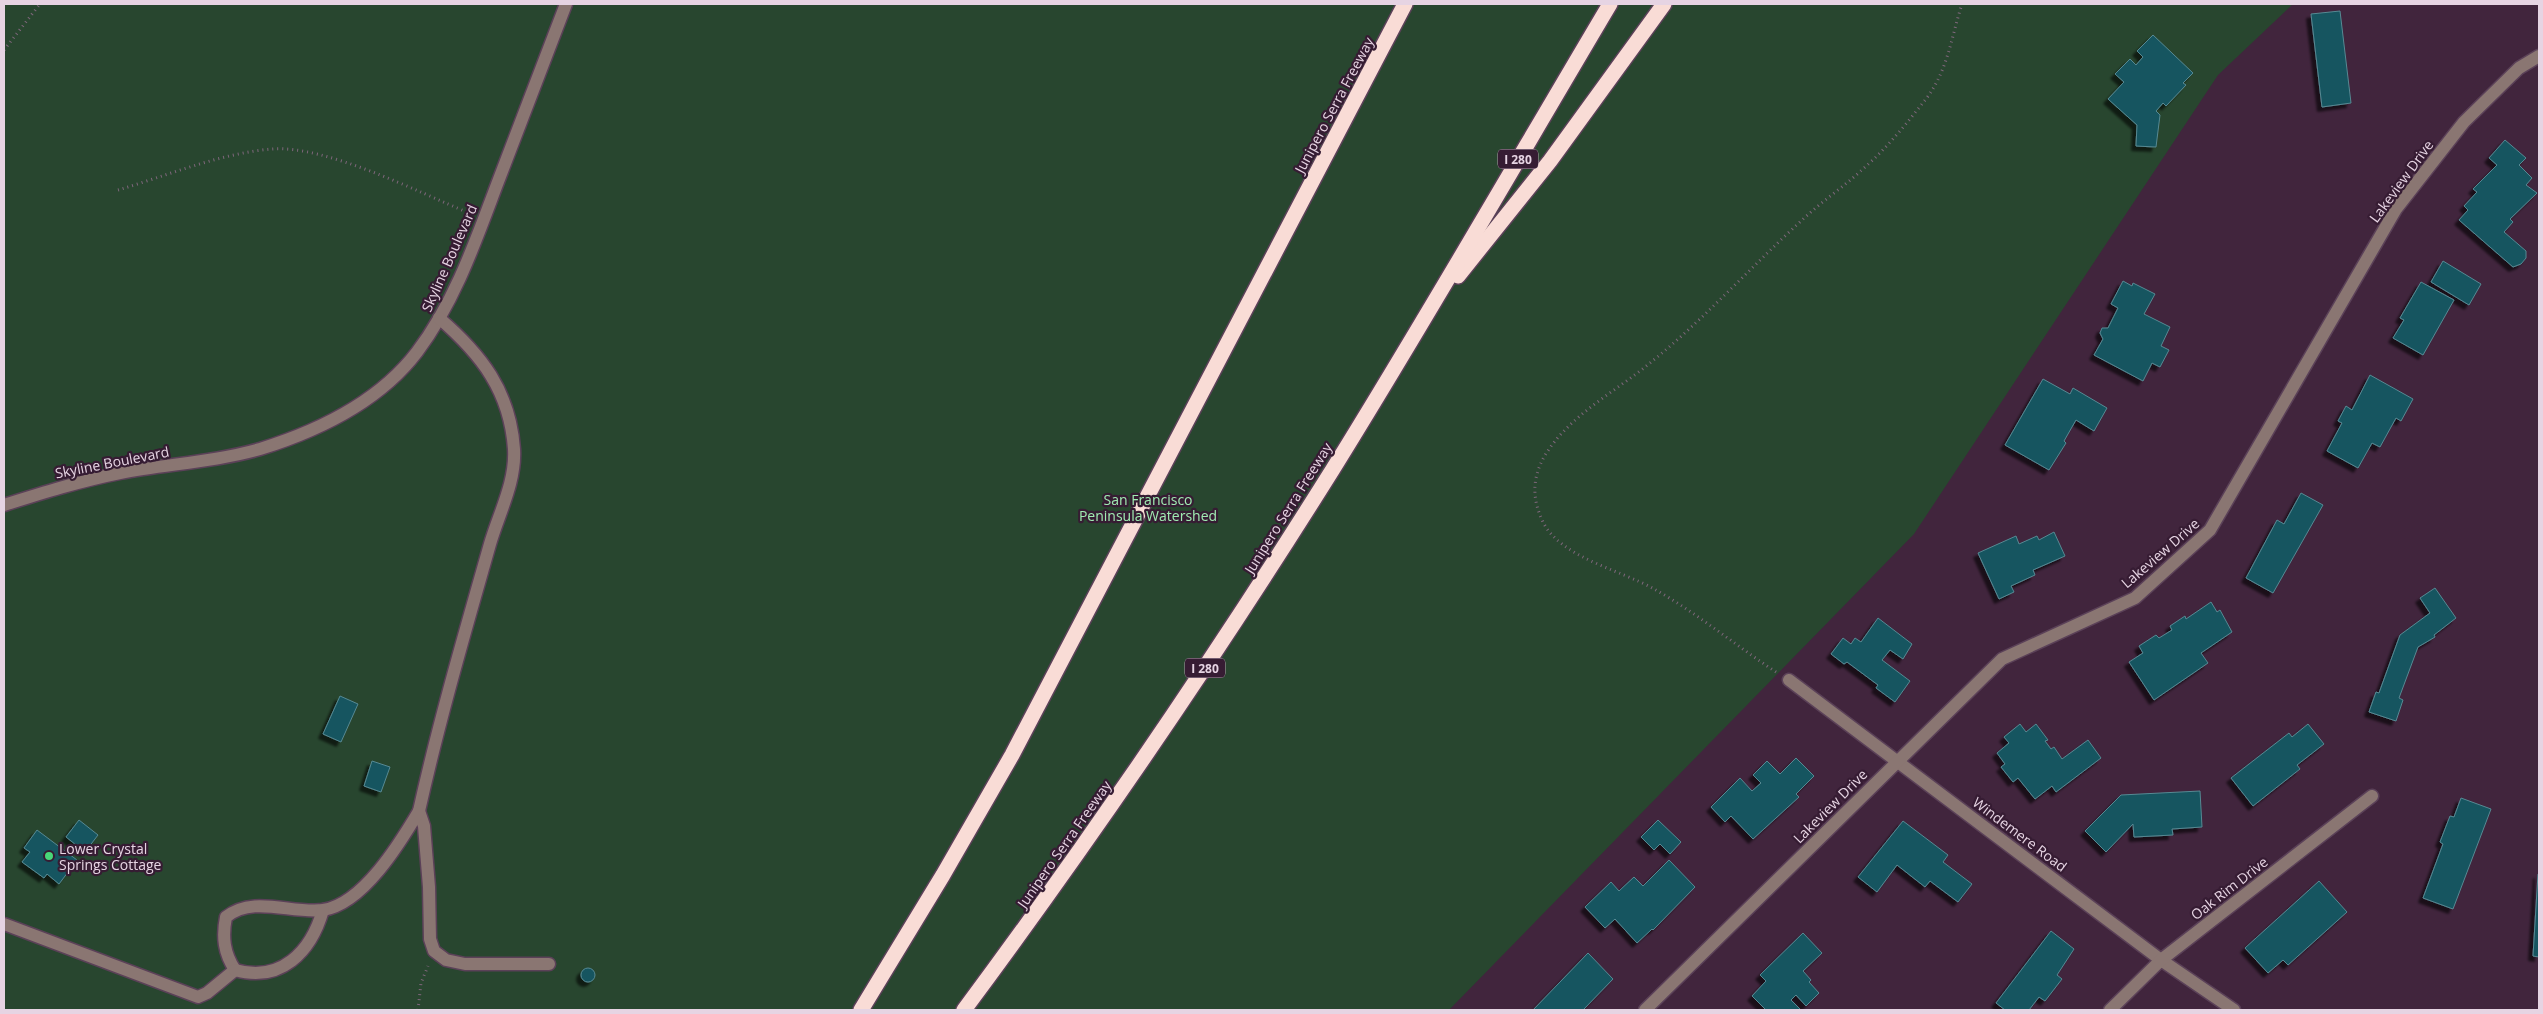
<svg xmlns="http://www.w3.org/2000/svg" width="2543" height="1014" font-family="'Open Sans',sans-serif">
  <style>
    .green { fill: #28462f }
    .building { fill: #145560; stroke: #578993; filter: url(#shadow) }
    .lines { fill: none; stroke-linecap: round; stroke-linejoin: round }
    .minor-casing { stroke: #5b4158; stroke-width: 15 }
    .highway-casing { stroke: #5b4158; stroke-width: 18 }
    .path { stroke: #7f677c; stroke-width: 3; stroke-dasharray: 1 4; stroke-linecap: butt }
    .minor { stroke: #8a7672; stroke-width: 12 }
    .highway { stroke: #f9dcd6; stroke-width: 15 }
    .poi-dot { fill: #48d779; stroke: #361c33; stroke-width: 2 }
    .labels { text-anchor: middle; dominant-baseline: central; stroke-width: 4.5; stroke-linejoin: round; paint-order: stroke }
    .shield { fill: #361c33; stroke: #b19dae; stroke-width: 1 }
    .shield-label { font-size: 12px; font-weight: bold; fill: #e6d4e3 }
    .street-label { font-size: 14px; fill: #e6d4e3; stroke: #361c33 }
    .park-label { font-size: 14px; fill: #a0ecb2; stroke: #361c33 }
    .poi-label { font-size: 14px; fill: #e6d4e3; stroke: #361c33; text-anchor: start }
  </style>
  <defs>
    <filter id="shadow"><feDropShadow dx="-4.5" dy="4.5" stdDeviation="1" flood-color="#0009"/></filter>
  </defs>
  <rect width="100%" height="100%" fill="#41253d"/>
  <polygon class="green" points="4,4 2293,4 2218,75 1914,534 1449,1010 4,1010"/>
  <g class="building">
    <polygon points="2340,11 2351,103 2322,107 2311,14"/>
    <polygon points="2153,35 2193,73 2183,83 2186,85 2166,106 2163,103 2156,111 2160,115 2156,147 2136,146 2137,125 2108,99 2124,82 2115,74 2130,59 2136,65 2143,57 2137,51"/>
    <polygon points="2505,140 2526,158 2519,165 2532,178 2526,185 2537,193 2510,219 2513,222 2504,232 2526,251 2526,258 2521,264 2513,267 2459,220 2468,210 2464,206 2477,192 2473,189 2497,165 2489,158"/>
    <polygon points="2443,261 2481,284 2469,305 2431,282"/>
    <polygon points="2123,281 2132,286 2133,283 2155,294 2144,314 2170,327 2161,346 2169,350 2160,367 2152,363 2143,381 2094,355 2103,339 2100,333 2102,328 2108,328 2118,308 2111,304"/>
    <polygon points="2421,282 2454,300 2423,355 2393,338 2404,320 2400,318"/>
    <polygon points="2370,375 2413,399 2401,421 2396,418 2380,447 2372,443 2358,468 2327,451 2342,423 2338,421 2346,406 2352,410"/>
    <polygon points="2043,379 2070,394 2073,388 2107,408 2094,431 2076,420 2064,441 2066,443 2049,470 2005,445"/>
    <polygon points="2301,493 2323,505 2273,593 2246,578 2277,520 2284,524"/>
    <polygon points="2054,532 2065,556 2033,570 2035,575 2011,586 2014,592 1999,599 1978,553 2016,536 2019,544 2037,536 2039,540"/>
    <polygon points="2435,588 2456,618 2434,635 2435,637 2418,647 2399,698 2403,700 2396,721 2369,712 2376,692 2379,693 2400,635 2430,613 2420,598"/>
    <polygon points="2211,602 2217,612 2220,610 2232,632 2201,653 2208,663 2154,700 2129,662 2143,653 2139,646 2156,635 2159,638 2172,630 2170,626 2185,616 2186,619"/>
    <polygon points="1878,618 1912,644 1903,659 1890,650 1882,660 1910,681 1895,702 1876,688 1878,685 1847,662 1844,664 1831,654 1843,638 1851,644 1855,638 1861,642"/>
    <polygon points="340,696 358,704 341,742 323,734"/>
    <polygon points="2020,724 2026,732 2036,724 2048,740 2045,741 2051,749 2054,747 2062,759 2088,740 2101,758 2056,792 2052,786 2035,799 2018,778 2013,782 2001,767 2005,764 1997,753 2009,743 2004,737"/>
    <polygon points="2308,724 2324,744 2297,765 2300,769 2253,806 2231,778 2289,733 2292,737"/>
    <polygon points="1796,758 1814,776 1796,794 1799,797 1753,839 1731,816 1725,822 1711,807 1740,778 1752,791 1761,783 1753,775 1767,761 1780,774"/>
    <polygon points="372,761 390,767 381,792 364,786"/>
    <polygon points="2200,791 2202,827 2172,829 2173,835 2134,837 2133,824 2106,852 2085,831 2121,795"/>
    <polygon points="2461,798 2491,809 2453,909 2423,898 2443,844 2440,842 2450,816 2454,817"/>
    <polygon points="79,820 98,835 85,852 66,837"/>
    <polygon points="1658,820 1681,842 1670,854 1660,844 1654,850 1641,837"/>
    <polygon points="1903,821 1948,855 1943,862 1972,884 1958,902 1930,881 1925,887 1897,865 1877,892 1858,877"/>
    <polygon points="37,830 77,860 59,884 47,874 44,878 22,862 30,852 24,848"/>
    <polygon points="1669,860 1695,887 1653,930 1652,929 1637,943 1615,919 1605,928 1585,907 1611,882 1619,891 1634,877 1643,886"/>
    <polygon points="2538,874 2539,874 2539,957 2533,956"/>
    <polygon points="2319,881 2347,912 2288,965 2283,960 2268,973 2245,948"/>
    <polygon points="2051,931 2074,949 2057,975 2062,979 2045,1001 2039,997 2029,1010 2005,1010 1996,1003"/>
    <polygon points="1803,933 1822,953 1803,971 1811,980 1809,982 1819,993 1806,1006 1796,995 1791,1000 1801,1010 1766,1010 1752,996 1766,981 1760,975"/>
    <polygon points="1588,953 1613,979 1583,1010 1533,1010"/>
    <circle cx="588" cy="975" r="7"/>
  </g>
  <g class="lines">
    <g class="minor-casing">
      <g id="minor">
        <path d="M4 505C42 493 80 481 120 473 166 464 215 462 260 449 318 431 379 402 417 352 454 303 475 243 496 187 519 126 543 65 566 4"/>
        <polyline points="1789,680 2161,960 2234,1010"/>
        <polyline points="419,811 424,826 429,887 430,939 434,951 446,960 465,964 549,964"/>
        <path d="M4 924 198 997 207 993 235 970C224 953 222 937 226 917 253 895 291 914 323 910 363 904 400 843 419 811 439 721 465 632 490 544 499 513 516 482 514 449 510 391 481 354 439 318"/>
        <path d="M235 970C281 983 311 952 323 910"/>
        <polyline points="1645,1010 2002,659 2135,598 2210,530 2396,209 2464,122 2519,68 2539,56"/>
        <polyline points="2110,1010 2161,960 2372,796"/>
      </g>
    </g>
    <g class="highway-casing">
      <g id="highway">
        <polyline points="1458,276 1550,161 1664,4"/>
        <polyline points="861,1010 943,875 1012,755 1405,4"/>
        <path d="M964 1010C1094 835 1217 654 1333 469 1428 316 1518 159 1610 4"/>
      </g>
    </g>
    <g class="path">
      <polyline points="4,50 40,4"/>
      <path d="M118 190C166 176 221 153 272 149 326 145 418 192 469 213"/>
      <path d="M1776 672C1735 645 1697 613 1654 589 1621 570 1561 558 1543 522 1532 499 1532 479 1544 457 1568 416 1615 392 1650 363 1707 317 1756 261 1811 212 1828 197 1847 184 1864 168 1887 148 1907 123 1926 99 1948 70 1951 38 1962 4"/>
      <polyline points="418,1010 421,983 428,966"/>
    </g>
    <use href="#minor" class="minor"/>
    <use href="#highway" class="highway"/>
  </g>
  <circle class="poi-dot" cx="49" cy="856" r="5"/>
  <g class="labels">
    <g class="shield">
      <rect x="1498" y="149.5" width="40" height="19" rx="4"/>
      <rect x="1185" y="658.5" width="40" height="19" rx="4"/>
    </g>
    <g class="shield-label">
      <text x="1518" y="159">I 280</text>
      <text x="1205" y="668">I 280</text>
    </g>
    <g class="street-label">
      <text transform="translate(1334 105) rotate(-62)">Junipero Serra Freeway</text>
      <text transform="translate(2401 181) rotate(-54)">Lakeview Drive</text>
      <text transform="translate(449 258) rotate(-66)">Skyline Boulevard</text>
      <text transform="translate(112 462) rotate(-11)">Skyline Boulevard</text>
      <text transform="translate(1288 508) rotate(-58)">Junipero Serra Freeway</text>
      <text transform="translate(2160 553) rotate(-41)">Lakeview Drive</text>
      <text transform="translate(1830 806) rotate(-45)">Lakeview Drive</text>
      <text transform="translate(2020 834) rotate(37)">Windemere Road</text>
      <text transform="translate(1064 844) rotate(-55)">Junipero Serra Freeway</text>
      <text transform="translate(2229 888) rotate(-38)">Oak Rim Drive</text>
    </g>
    <g class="park-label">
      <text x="1148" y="499">San Francisco<tspan x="1148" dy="16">Peninsula Watershed</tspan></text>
    </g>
    <g class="poi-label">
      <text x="59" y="848">Lower Crystal<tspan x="59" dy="16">Springs Cottage</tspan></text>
    </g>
  </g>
  <rect width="2543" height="1014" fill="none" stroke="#e6d4e3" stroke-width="10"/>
</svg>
